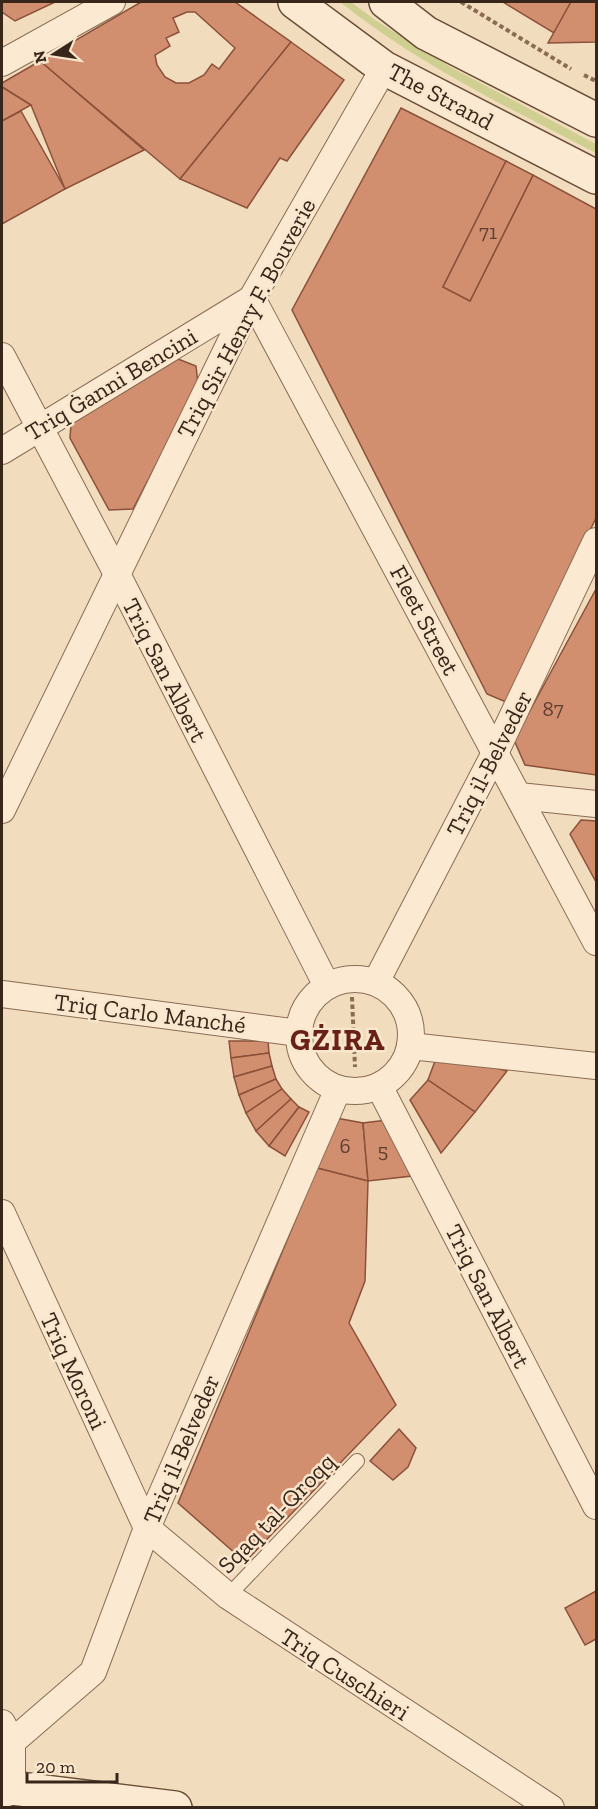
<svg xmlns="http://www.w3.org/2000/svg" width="598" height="1809" font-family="'Zilla Slab',serif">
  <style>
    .green { fill: #cecf90 }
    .building { fill: #d28f70; stroke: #8b5139; stroke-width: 1.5; fill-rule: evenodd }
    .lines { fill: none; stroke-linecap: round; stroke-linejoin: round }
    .lane-casing { stroke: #8a6c55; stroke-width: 16 }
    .street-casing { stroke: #8a6c55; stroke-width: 28 }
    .secondary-casing { stroke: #6b4d38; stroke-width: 36 }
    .path { stroke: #8a6c55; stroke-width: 4; stroke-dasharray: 4.5 3; stroke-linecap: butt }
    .lane { stroke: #fbead1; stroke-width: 14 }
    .street { stroke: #fbead1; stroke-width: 26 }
    .secondary { stroke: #fbead1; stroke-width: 33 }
    .labels { text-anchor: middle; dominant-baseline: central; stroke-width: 5; stroke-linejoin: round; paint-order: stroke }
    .number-label { font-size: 21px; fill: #5e4030 }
    .street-label { font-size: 24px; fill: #38261b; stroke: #f8e7cd }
    .district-label { font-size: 30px; font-weight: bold; letter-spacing: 1.5px; fill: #682017; stroke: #f8e7cd }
  </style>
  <rect width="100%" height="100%" fill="#f1dcbd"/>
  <path class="green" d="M340 2H351L375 20 454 69 596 144V153C507 107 419 65 340 2Z"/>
  <g class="building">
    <polygon points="2,2 55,2 15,21 2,12"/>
    <path d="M141 2H235L291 42 180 179 40 61ZM187 12H195L235 48 219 69 212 64 204 75 189 83H176L165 77 157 65 155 55 170 46 166 38 179 32 173 18Z"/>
    <polygon points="503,2 571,2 554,33"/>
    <polygon points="571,2 596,2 596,42 548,43"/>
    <polygon points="291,42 344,80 287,161 280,158 247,208 180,179"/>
    <polygon points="40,61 144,150 65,189 31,105 2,87 2,83"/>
    <polygon points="2,87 31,105 2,121"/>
    <polygon points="401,108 506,161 443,287 470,301 533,175 596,209 596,518 506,702 487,694 292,310"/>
    <polygon points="21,111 65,189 2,224 2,121"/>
    <polygon points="506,161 533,175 470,301 443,287"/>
    <polygon points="178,359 196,366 198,384 133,509 109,510 70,438 71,424"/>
    <polygon points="596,589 596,775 525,765 514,740"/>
    <polygon points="581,820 596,821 596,882 570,834"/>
    <polygon points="229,1041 268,1041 269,1053 231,1058"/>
    <polygon points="269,1053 272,1066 234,1077 231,1058"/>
    <polygon points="438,1053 507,1071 475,1112 428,1080"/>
    <polygon points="272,1066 276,1079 239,1095 234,1077"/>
    <polygon points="276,1079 282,1089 246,1113 239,1095"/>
    <polygon points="428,1080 475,1112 441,1153 410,1100"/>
    <polygon points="282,1089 291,1099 256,1131 246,1113"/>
    <polygon points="291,1099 299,1107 269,1146 256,1131"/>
    <polygon points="299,1107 309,1112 285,1156 269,1146"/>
    <polygon points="336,1118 363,1123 368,1181 317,1168"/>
    <polygon points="387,1120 412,1176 368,1181 363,1123"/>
    <polygon points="317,1168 368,1181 365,1281 349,1323 396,1405 245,1562 178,1503"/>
    <polygon points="399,1429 416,1448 408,1467 393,1480 370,1461"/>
    <polygon points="596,1591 596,1639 585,1645 565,1608"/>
  </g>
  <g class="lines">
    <g class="lane-casing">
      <polyline id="lane" points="228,1596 357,1461"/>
    </g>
    <g class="street-casing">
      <g id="street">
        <polyline points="2,63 112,2"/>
        <polyline points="252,298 596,942"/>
        <polyline points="2,356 117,574 327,986"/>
        <polyline points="2,451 251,299"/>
        <polyline points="519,796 596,804"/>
        <polyline points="2,810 252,298 384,68"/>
        <circle cx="355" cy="1035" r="56"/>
        <polyline points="376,982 496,751 596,541"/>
        <polyline points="2,994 299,1033"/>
        <polyline points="410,1046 596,1066"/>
        <polyline points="379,1086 596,1506"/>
        <polyline points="2,1213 147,1528 228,1596 551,1808"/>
        <polyline points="2,1723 12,1742 12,1788"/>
        <polyline points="12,1742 93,1672 147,1528 338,1089"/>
      </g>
    </g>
    <g class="secondary-casing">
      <g id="secondary">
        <polyline points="295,2 384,68 596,177"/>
        <polyline points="386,2 426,33 596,120"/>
        <polyline points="2,1791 12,1788 175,1808"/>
      </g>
    </g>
    <g class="path">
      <polyline points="461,2 571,69"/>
      <polyline points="584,75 596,81"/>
      <polyline points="352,997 355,1067"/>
    </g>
    <use href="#lane" class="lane"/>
    <use href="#street" class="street"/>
    <use href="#secondary" class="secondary"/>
  </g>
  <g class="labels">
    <g class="number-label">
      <text x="488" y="231">71</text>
      <text x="553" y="708">87</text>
      <text x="345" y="1145">6</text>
      <text x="383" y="1150">5</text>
    </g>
    <g class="street-label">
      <text transform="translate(441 96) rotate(28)">The Strand</text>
      <text transform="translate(246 318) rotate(-62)">Triq Sir Henry F. Bouverie</text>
      <text transform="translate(111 384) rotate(-31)">Triq Ġanni Bencini</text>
      <text transform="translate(425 620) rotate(62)">Fleet Street</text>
      <text transform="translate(165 670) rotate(63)">Triq San Albert</text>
      <text transform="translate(489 763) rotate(-63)">Triq il-Belveder</text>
      <text transform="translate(150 1013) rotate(7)">Triq Carlo Manché</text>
      <text transform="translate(488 1296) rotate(63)">Triq San Albert</text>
      <text transform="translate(74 1371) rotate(65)">Triq Moroni</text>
      <text transform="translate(181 1449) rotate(-67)">Triq il-Belveder</text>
      <text transform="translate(276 1513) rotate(-46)">Sqaq tal-Qroqq</text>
      <text transform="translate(345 1674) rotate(33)">Triq Cuschieri</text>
    </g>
    <g class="district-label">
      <text x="338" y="1040">GŻIRA</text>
    </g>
  </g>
  <rect width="598" height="1809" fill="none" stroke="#38261b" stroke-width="6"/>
  <g transform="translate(54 54) rotate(258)" stroke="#f8e7cd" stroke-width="4.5" paint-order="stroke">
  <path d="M0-4.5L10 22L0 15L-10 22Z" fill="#38261b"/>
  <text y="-9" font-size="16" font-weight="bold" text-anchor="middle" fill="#38261b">N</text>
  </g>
  <path d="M27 1773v9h90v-9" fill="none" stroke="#38261b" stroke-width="3"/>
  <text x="36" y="1773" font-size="18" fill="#38261b" stroke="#f8e7cd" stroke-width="4.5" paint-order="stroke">20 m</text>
</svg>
